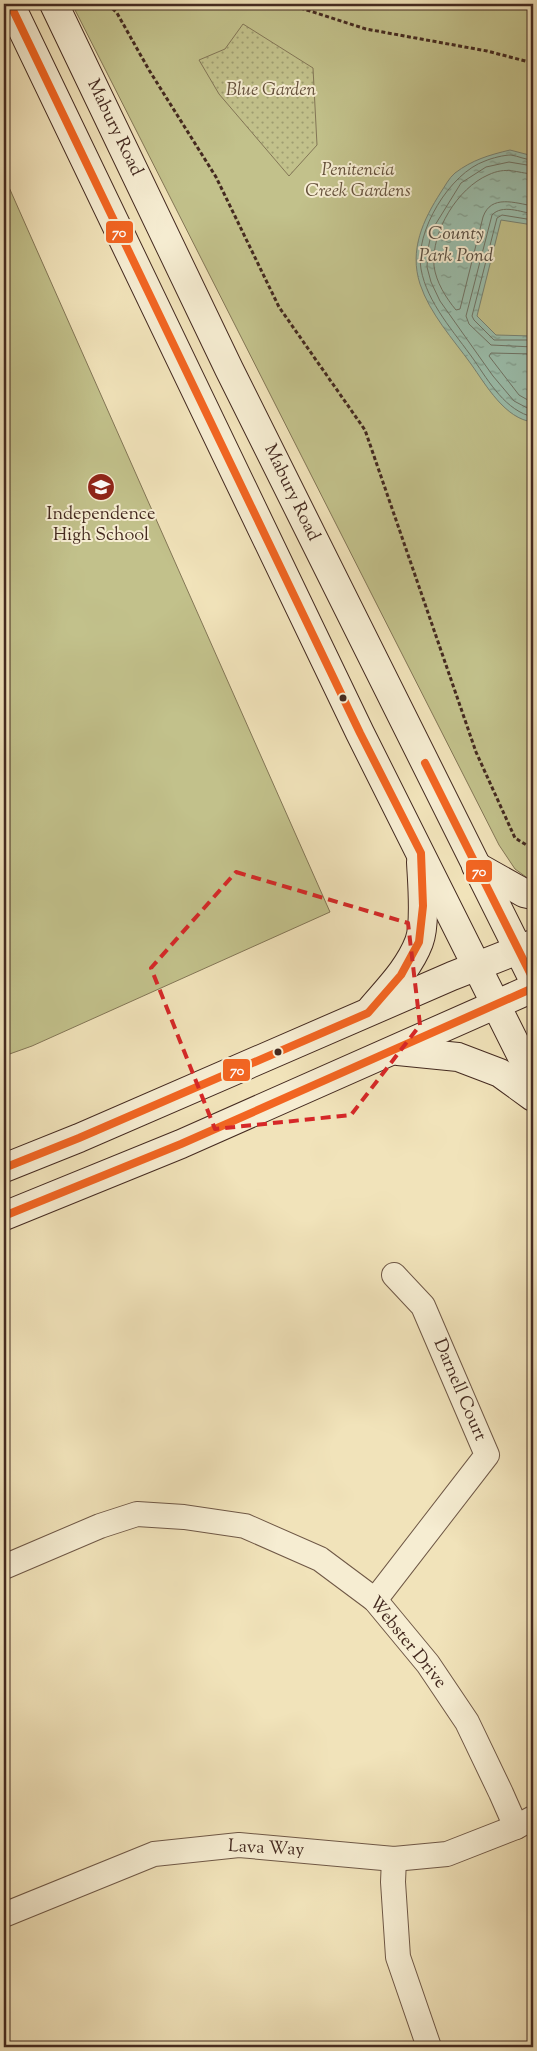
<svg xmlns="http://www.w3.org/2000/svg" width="537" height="2051" font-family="'Sorts Mill Goudy',serif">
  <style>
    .green { fill: #c2c18b; stroke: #837656 }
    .garden { fill: url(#garden-dots); stroke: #837656 }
    .water { fill: url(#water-ripples); stroke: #788374 }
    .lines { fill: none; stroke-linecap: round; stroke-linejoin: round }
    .shore { stroke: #707466; stroke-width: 1 }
    .street-casing { stroke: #6f5846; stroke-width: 26 }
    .secondary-casing { stroke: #442a20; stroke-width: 30 }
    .path { stroke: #442a20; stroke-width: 3; stroke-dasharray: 4 2.5; stroke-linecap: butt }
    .street { stroke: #f6edd2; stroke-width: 24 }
    .secondary { stroke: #f6edd2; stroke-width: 28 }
    .bus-1-casing { stroke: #f6edd2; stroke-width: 11 }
    .bus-1 { stroke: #f26522; stroke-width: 8 }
    .marked { fill: none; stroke: #d62828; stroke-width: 4; stroke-dasharray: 10 6; stroke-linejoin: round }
    .bus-dot { fill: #442a20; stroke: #f6edd2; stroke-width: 2 }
    .labels { text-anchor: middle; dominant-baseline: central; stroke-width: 4; stroke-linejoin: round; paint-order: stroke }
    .park-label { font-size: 18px; font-style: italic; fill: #64503b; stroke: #f6edd2 }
    .street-label { font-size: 18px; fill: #442a20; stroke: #f6edd2 }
    .poi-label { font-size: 18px; fill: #442a20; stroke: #f6edd2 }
    .water-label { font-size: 19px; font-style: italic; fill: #5a4f43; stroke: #f6edd2 }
    .line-badge { stroke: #f6edd2; stroke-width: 2 }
    .badge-label { font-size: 14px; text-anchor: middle; font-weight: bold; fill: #fff }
  </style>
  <defs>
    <pattern id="garden-dots" width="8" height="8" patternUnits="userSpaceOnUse" patternTransform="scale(1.25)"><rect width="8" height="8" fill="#c2c18b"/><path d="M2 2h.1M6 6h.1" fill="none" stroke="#9f9d71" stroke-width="1.8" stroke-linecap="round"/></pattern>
    <pattern id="water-ripples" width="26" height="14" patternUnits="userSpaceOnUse" patternTransform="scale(1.25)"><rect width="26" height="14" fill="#9bbeac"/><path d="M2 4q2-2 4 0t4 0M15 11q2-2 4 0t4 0" fill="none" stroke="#809b8c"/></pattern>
  </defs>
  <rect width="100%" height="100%" fill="#f1e3ba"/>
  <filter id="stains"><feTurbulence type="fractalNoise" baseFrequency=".004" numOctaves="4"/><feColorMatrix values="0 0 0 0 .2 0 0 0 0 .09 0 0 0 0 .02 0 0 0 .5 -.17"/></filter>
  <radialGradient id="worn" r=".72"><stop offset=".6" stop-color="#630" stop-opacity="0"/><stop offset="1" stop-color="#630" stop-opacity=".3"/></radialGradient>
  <g class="green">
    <polygon points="72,4 533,4 533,882 515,869 499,845"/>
    <polygon points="4,176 330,912 32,1046 4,1056"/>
  </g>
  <polygon class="garden" points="243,24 313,68 317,145 289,176 219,94 199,60 225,49"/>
  <path class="water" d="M510 150 533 156V225L501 220 477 316 496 335 533 336V422C505 419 486 385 471 364 453 339 430 314 420 284 409 250 423 220 441 192 445 186 449 178 455 173 472 160 489 155 510 150Z"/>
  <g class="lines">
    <g class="shore">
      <path d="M533 160C526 160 518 156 511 155 504 155 492 158 485 161 450 173 414 232 421 269 427 303 455 333 474 360 489 382 506 411 533 417"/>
      <polyline points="533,166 509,162 486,167 461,183 432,230 428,249 427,267 431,282 440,301 493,376 514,401 533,411"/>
      <path d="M533 174C516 173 507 166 488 175 458 188 431 231 434 266 436 282 446 298 456 310L460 309 483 217C491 194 515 203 533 206"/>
      <path d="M533 214C521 212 502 204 492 215L466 316 469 324 491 345 533 347"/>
      <polyline points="533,220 502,215 497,218 472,316 474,320 494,340 533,340"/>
      <polyline points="533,354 491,353 489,356 519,395 533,403"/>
    </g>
    <g class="street-casing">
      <g id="street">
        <polyline points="4,1567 100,1526 137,1514 184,1517 245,1526 320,1559 375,1600 428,1664 467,1722 501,1793 516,1827"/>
        <polyline points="375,1600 487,1455 423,1306 394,1275"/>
        <polyline points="394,1859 393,1882 398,1957 429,2047"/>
        <polyline points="4,1915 154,1854 239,1845 394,1859 447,1854 516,1827 533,1818"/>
      </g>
    </g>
    <g class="secondary-casing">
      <g id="secondary">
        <polyline points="10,4 360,733 533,1079"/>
        <polyline points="54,4 229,369 533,979"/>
        <polyline points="476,866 524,893 533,895"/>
        <path d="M372 1008C389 988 409 968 419 942 426 924 422 883 421 862"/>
        <polyline points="398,1051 458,1057 500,1073 533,1097"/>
        <polyline points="4,1168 79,1138 452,976 533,944"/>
        <polyline points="4,1216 181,1144 533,988"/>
      </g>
    </g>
    <g class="path">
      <polyline points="108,4 117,13 149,70 216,177 279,307 365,430 476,752 515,838 533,849"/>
      <polyline points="288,4 366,29 487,51 533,63"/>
    </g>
    <use href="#street" class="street"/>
    <use href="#secondary" class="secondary"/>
    <g class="bus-1-casing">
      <g id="bus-1">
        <polyline points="425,763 533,979"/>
        <polyline points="4,1168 79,1138 368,1013 401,975 419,942 423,906 421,853 360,733 10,4"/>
        <polyline points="4,1216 181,1144 533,988"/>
      </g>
    </g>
    <use href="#bus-1" class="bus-1"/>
  </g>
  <path class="marked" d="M236 872 408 923 420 1025 351 1115 215 1129 151 968Z"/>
  <defs>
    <g id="school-disc" transform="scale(1.4375)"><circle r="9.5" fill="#8f2418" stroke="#f6edd2"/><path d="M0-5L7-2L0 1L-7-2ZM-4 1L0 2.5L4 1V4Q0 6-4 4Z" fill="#fff"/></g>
  </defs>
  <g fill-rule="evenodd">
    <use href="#school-disc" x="101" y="487"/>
  </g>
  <g class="bus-dot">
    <circle cx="343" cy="698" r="4.5"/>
    <circle cx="278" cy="1052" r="4.5"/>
  </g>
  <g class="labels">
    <g class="park-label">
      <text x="271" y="91">Blue Garden</text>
      <text x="358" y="171">Penitencia<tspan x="358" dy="21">Creek Gardens</tspan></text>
    </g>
    <g class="street-label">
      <text transform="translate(114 128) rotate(64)">Mabury Road</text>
      <text transform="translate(291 493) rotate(64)">Mabury Road</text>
      <text transform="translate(459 1390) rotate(67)">Darnell Court</text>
      <text transform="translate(407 1643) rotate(51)">Webster Drive</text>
      <text transform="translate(266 1849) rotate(3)">Lava Way</text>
    </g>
    <g class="poi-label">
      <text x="101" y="515">Independence<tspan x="101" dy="21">High School</tspan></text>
    </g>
    <g class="water-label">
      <text x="456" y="234">County<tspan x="456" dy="22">Park Pond</tspan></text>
    </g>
  </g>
  <g class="line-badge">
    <rect x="105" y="220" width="29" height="24" rx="5" fill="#f26522"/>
    <rect x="465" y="859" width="28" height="24" rx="5" fill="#f26522"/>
    <rect x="222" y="1058" width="29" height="24" rx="5" fill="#f26522"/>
  </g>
  <g class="badge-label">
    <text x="119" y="237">70</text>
    <text x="479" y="876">70</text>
    <text x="237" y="1075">70</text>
  </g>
  <rect width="537" height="2051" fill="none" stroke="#f1e3ba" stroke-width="20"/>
  <rect x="5" y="5" width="527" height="2041" fill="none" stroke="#442a20" stroke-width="2.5"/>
  <rect x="10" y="10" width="517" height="2031" fill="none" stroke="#442a20"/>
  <rect width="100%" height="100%" filter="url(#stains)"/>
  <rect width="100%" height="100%" fill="url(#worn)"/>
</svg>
